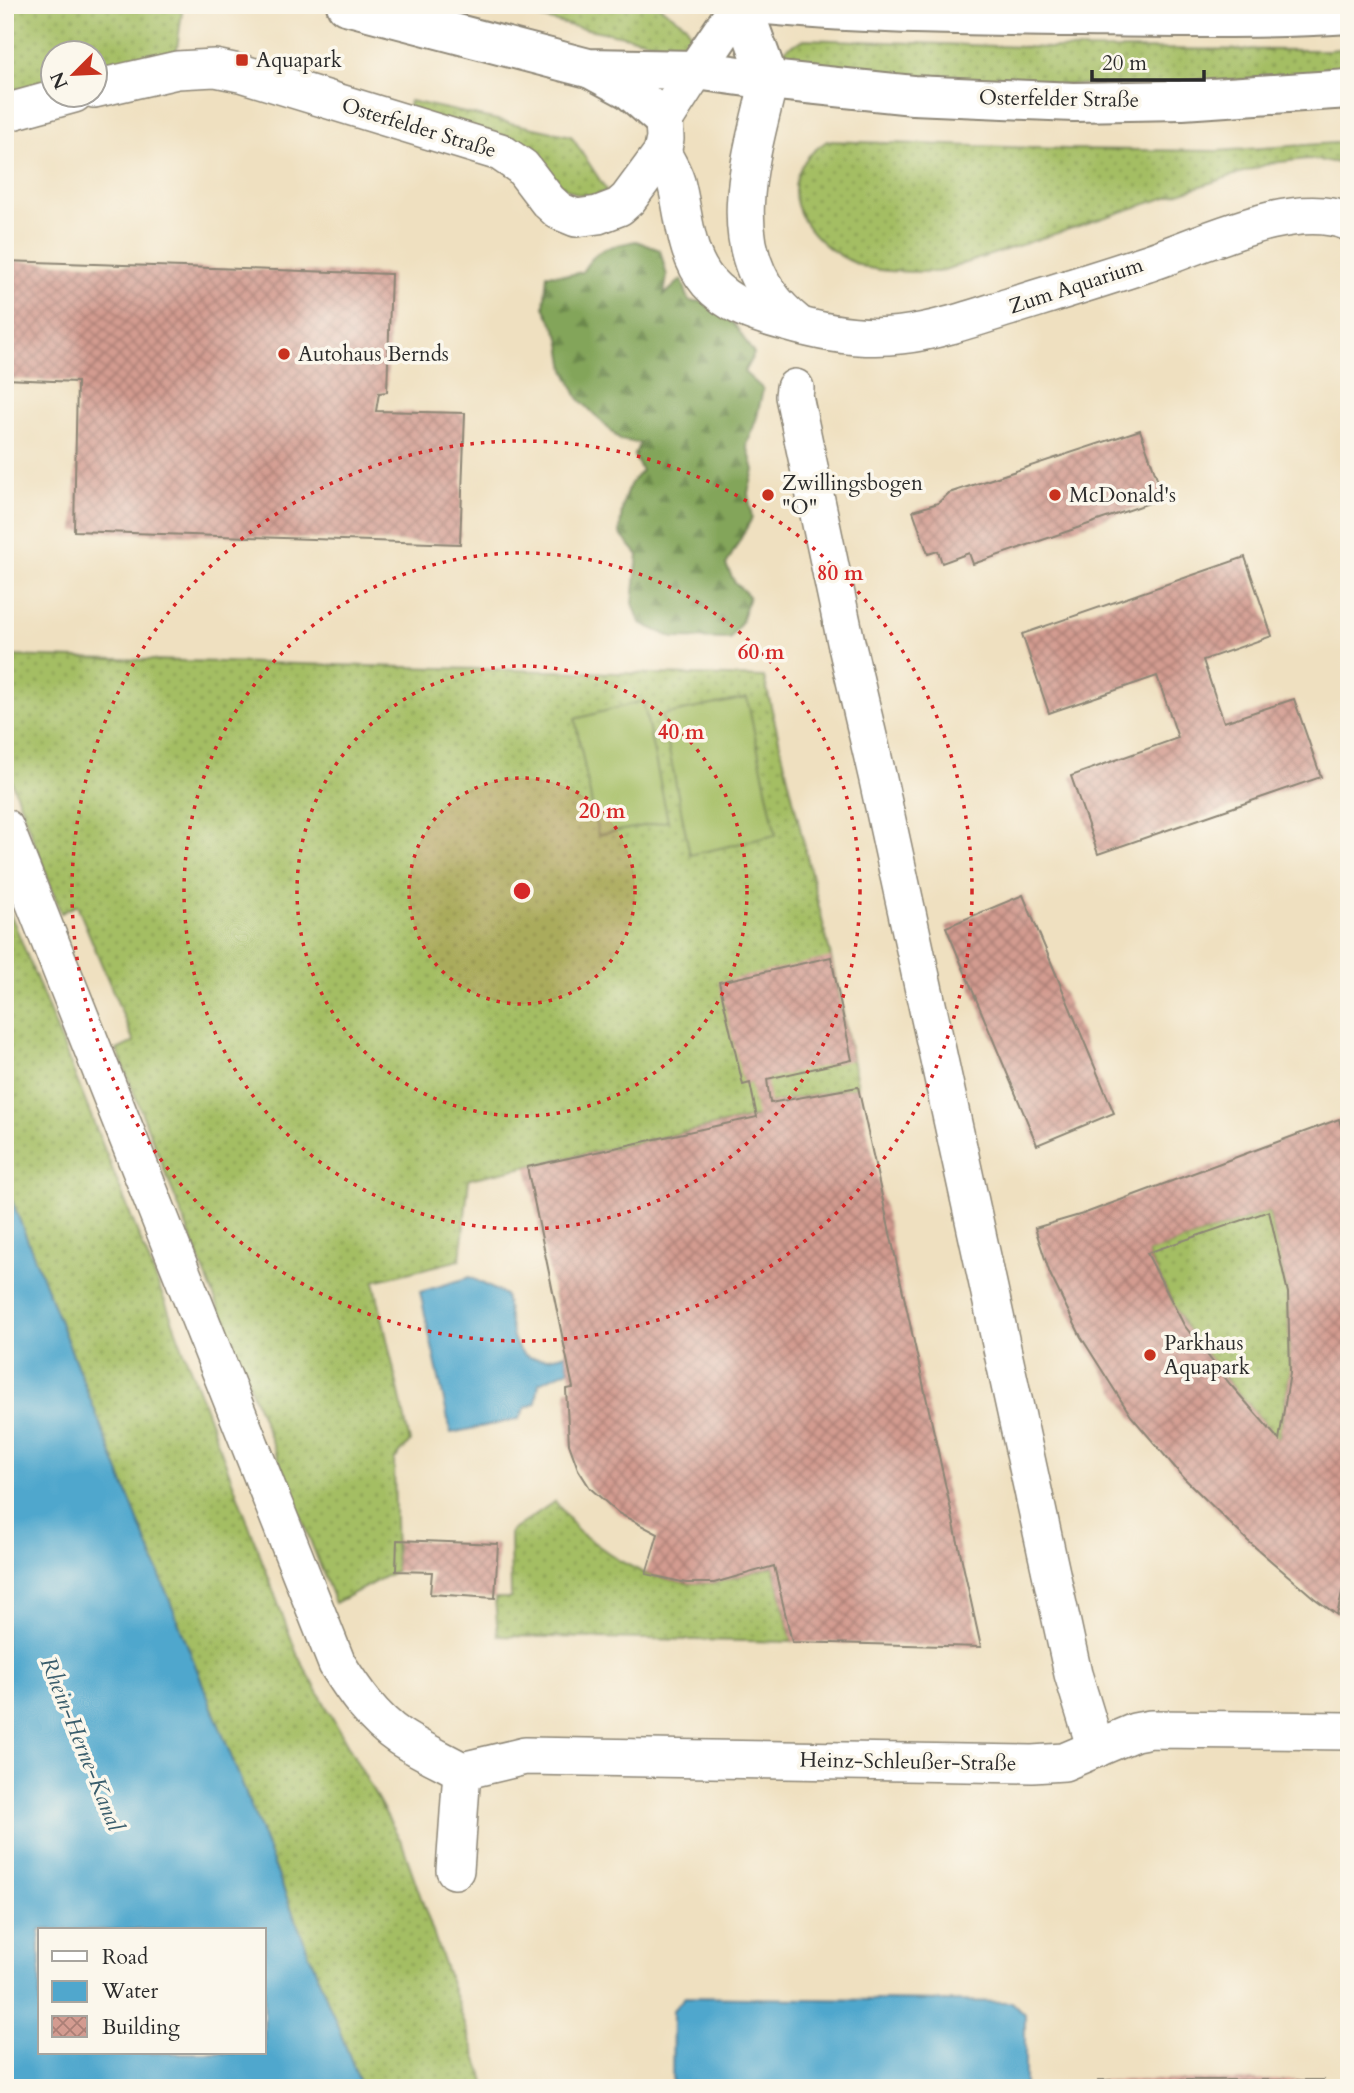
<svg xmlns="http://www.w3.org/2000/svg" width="1354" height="2093" font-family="Cardo,serif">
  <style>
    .grass { fill: url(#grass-dots); stroke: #687448; stroke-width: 2 }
    .forest { fill: url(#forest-firs); stroke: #576842; stroke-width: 2 }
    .pitch { fill: #a4be64; stroke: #687448; stroke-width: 2 }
    .water { fill: #50a7cd; stroke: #3e697c; stroke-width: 2; fill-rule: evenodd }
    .building { fill: url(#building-cross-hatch); fill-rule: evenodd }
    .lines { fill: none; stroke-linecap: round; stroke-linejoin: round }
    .minor-casing { stroke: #8d8676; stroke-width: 40 }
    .major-casing { stroke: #8d8676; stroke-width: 42 }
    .minor { stroke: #fff; stroke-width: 37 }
    .major { stroke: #fff; stroke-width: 38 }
    .ring { fill: none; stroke: #d62828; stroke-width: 3.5; stroke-dasharray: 3.5 7 }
    .poi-dot { fill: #c8321e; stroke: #fbf7ec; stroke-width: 2.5 }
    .labels { text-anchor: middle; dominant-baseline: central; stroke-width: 7; stroke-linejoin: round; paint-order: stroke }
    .poi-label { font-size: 21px; fill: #2b2b2b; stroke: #fbf7ec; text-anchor: start }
    .street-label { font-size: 21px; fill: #2b2b2b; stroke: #fbf7ec }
    .water-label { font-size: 23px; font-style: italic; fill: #3a5d6c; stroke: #fbf7ec }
    .centre { fill: #d62828; stroke: #fbf7ec; stroke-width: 3.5 }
    .ring-label { font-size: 21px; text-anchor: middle; font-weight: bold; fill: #d62828; stroke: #fbf7ec; stroke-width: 7; stroke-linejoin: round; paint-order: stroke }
  </style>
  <defs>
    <pattern id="grass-dots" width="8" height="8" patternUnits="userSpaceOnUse" patternTransform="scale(1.75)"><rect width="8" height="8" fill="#a4be64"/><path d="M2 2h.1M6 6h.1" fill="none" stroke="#869b53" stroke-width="1.8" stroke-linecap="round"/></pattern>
    <pattern id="forest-firs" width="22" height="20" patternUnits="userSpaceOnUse" patternTransform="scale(1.75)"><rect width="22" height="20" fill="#83a55a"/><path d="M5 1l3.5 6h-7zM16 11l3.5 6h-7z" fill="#6b874b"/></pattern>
    <pattern id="building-cross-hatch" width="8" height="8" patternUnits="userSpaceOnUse" patternTransform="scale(1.75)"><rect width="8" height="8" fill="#d39b90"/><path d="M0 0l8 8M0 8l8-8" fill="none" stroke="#ab7f76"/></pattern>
  </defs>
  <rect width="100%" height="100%" fill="#fbf7ec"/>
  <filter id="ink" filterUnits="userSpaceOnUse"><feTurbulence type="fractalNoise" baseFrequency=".0143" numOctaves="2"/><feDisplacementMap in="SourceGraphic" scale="14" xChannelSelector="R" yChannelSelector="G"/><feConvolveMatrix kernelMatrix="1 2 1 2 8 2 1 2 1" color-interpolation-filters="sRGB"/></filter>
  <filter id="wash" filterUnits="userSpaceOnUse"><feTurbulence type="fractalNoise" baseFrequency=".00686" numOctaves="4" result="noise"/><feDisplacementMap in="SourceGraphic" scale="28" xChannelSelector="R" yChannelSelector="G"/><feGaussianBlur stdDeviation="1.57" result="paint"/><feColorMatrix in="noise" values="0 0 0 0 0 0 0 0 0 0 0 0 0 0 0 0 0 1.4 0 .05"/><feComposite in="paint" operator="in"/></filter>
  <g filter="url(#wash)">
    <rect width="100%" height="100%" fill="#efe0c0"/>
    <g class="grass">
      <polygon points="5,5 183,5 175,63 95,84 94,52 52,52 52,94 5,108"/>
      <polygon points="490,5 657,5 685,24 696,40 695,50 572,26"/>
      <path d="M805 39 1077 49 1329 50 1349 48V69C1282 76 1214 84 1147 85 1027 86 906 78 787 65L780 57 788 47Z"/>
      <polygon points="410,101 571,136 607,191 594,196 577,194 561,186 528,146 506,136 408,111"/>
      <path d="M827 141 1067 149 1217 151 1349 142V164L1308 159 1271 163 938 272C914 271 878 274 857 264 816 247 775 203 806 159 811 152 820 146 827 141Z"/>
      <polygon points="5,656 764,677 831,957 858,1087 770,1103 773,1113 469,1179 460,1260 374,1281 410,1442 394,1460 396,1571 335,1603 117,1050 134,1042 77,905 61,913 5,764"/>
      <polygon points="5,900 168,1309 297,1654 402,1843 487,2088 362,2088 5,1183"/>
      <polygon points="1269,1211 1288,1293 1290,1373 1279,1440 1230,1384 1184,1325 1147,1253"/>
      <polygon points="555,1501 579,1532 620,1561 646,1574 686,1583 714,1583 774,1566 792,1642 498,1636 495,1598 511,1598 510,1532"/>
    </g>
    <path class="forest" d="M636 241 660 250 667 276 664 295 682 279 689 301 713 302 735 325 754 354 744 372 763 389 757 417 747 445 754 470 748 493 752 518 726 565 735 583 749 596 742 621 730 639 673 638 640 623 633 603 638 555 620 534C621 510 623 486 642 471L634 456 640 443 620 440 578 398 565 370 560 338 544 307 547 274 569 275 582 272C598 246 608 247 636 241Z"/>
    <g class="pitch">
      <polygon points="747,698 776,835 690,855 662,715"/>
      <polygon points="643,701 668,821 598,835 575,719"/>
    </g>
    <g class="water">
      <path d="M5 1183 362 2088H13L5 2067ZM40 1930H264V2053H40Z"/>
      <path d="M470 1277 505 1295C514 1339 509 1371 566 1354L569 1370 539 1383 536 1403 525 1408 519 1419 451 1433 420 1292Z"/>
      <polygon points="685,1997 1012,2002 1025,2015 1025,2088 672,2088 673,2010"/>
    </g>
    <g id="blocks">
      <g class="building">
        <polygon points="5,261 391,274 387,392 379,393 376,411 465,413 460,544 74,531 77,382 5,379"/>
        <polygon points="1140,430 1164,498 973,564 969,553 942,563 938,551 928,554 913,511 938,503 949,493"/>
        <polygon points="1245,557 1272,636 1203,660 1214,693 1224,722 1294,699 1321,777 1098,854 1071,776 1178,738 1167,705 1157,676 1049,713 1022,634"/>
        <polygon points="1023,895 1114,1113 1037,1145 946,927"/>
        <polygon points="831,957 852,1060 767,1079 770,1103 858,1087 981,1647 792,1642 774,1566 714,1583 686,1583 646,1574 658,1534 618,1513 590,1488 578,1469 569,1444 566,1389 573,1388 527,1167 757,1117 750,1083 743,1085 719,982"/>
        <path d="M1339 1119 1349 1151V1564L1337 1615 1314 1598 1248 1541 1184 1478 1131 1416 1081 1337 1050 1274 1035 1228 1083 1214ZM1269 1211 1288 1293 1290 1373 1279 1440 1230 1384 1184 1325 1147 1253Z"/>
        <polygon points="397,1540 498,1544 495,1598 430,1594 432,1572 396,1571"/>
        <rect x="1098" y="2080" width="225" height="8"/>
      </g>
    </g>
  </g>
  <g filter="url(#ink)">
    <use href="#blocks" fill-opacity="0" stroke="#8d8676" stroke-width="2"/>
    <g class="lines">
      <g class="minor-casing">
        <g id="minor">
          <path d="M769 80C754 148 724 231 769 294 777 306 788 316 799 325"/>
          <polyline points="94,89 177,70 215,68 244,74 500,152 522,167 548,201 559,211 576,218 598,215 619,207 628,199 662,153 665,139 664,120 696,70"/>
          <polyline points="5,113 74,94"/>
          <path d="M662 153C667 162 673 172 676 182 685 216 684 253 708 282 729 306 756 314 786 322 823 333 863 340 901 335 937 331 974 318 1009 307 1054 293 1100 279 1145 264 1201 246 1292 198 1349 222"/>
          <polyline points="795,388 794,396 846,642 877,775 1073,1674 1096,1749"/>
          <path d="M5 828 337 1664C354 1691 373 1719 400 1737 420 1750 442 1760 462 1771L525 1756 1032 1764 1064 1762 1135 1732 1151 1729 1349 1731"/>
          <polyline points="455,1870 462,1771"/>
        </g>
      </g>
      <g class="major-casing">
        <g id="major">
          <polyline points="346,5 588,68 696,70 769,80 913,95 1074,102 1182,100 1349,89"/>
          <polyline points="742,5 769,80"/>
          <path d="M767 5C872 15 977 16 1082 17 1171 18 1260 20 1349 14"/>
          <polyline points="593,70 630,90 664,120"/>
          <polyline points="696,70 740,5"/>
        </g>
      </g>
      <use href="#minor" class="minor"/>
      <use href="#major" class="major"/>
    </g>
  </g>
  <circle cx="522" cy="891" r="113" fill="#d62828" fill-opacity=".12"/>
  <g class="ring">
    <circle cx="522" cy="891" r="113"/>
    <circle cx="522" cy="891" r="225"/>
    <circle cx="522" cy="891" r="338"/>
    <circle cx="522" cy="891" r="450"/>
  </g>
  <g class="poi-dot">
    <rect x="235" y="53" width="14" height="14" rx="3.5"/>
    <circle cx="284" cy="354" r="7"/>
    <circle cx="768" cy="495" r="7"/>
    <circle cx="1055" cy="495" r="7"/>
    <circle cx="1150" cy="1355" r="7"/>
  </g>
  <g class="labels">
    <g class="poi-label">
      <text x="256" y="60">Aquapark</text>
      <text x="298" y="354">Autohaus Bernds</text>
      <text x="782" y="483">Zwillingsbogen<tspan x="782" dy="24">"O"</tspan></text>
      <text x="1069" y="495">McDonald's</text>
      <text x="1164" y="1343">Parkhaus<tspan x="1164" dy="24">Aquapark</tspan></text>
    </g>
    <g class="street-label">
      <text transform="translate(1059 99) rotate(1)">Osterfelder Straße</text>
      <text transform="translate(419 128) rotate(17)">Osterfelder Straße</text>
      <text transform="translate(1076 286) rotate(-18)">Zum Aquarium</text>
      <text transform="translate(908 1762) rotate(1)">Heinz-Schleußer-Straße</text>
    </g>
    <g class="water-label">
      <text transform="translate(82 1744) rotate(68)">Rhein-Herne-Kanal</text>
    </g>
  </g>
  <circle cx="522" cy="891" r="10" class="centre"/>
  <g class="ring-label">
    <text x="840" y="580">80 m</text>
    <text x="761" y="659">60 m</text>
    <text x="681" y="739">40 m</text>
    <text x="602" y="818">20 m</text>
  </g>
  <rect width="1354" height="2093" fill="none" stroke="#fbf7ec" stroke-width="28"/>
  <rect x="38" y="1928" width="228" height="126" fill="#fbf7ec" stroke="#a8a59f" stroke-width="2"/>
  <rect x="52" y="1951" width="35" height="10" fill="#ffffff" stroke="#a8a59f" stroke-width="2"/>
  <text x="102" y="1964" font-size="21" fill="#2b2b2b">Road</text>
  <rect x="52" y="1981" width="35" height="21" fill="#50a7cd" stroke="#a8a59f" stroke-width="2"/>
  <text x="102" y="1998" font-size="21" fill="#2b2b2b">Water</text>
  <rect x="52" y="2016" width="35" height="21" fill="url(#building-cross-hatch)" stroke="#a8a59f" stroke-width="2"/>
  <text x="102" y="2034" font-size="21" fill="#2b2b2b">Building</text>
  <g transform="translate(74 74) rotate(246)"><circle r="33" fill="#fbf7ec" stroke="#a8a59f" stroke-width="2"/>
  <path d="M0-5L12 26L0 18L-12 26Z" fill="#c8321e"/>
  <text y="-10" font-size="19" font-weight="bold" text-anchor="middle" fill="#2b2b2b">N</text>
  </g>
  <path d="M1092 70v10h112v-10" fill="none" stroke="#2b2b2b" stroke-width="3.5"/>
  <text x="1102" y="70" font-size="21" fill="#2b2b2b" stroke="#fbf7ec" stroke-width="5" paint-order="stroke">20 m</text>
</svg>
